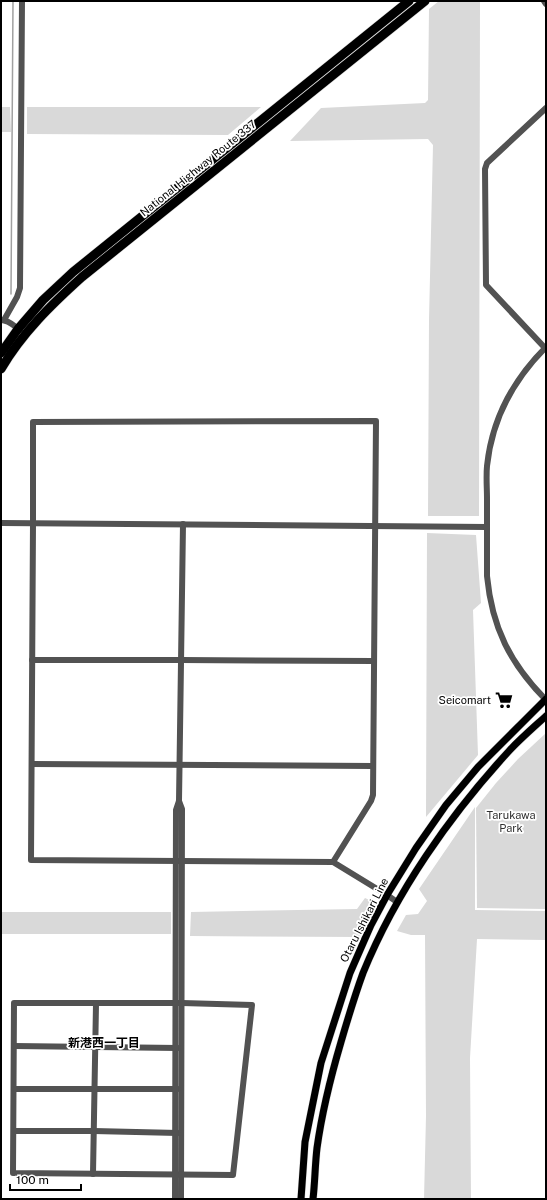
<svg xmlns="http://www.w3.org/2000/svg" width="547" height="1200" font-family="'Public Sans','Noto Sans JP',sans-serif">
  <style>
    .green { fill: #d9d9d9 }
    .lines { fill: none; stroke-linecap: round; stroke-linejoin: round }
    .stream { stroke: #a0a0a0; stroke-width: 1.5 }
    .major-casing { stroke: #dbdbdb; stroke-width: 8 }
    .highway-casing { stroke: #dbdbdb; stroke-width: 10 }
    .minor { stroke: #525252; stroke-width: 6 }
    .major { stroke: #000; stroke-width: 7 }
    .highway { stroke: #000; stroke-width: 9 }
    .labels { text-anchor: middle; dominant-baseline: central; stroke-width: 3.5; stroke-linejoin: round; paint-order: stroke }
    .street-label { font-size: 11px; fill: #000; stroke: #fff }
    .poi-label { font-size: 11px; fill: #000; stroke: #fff; text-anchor: end }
    .park-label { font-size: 11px; fill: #303030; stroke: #fff }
    .neighbourhood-label { font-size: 12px; font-weight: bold; fill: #000; stroke: #fff }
  </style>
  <rect width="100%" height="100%" fill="#fff"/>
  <g class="green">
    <polygon points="439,1 480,1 479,516 428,516 429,320 433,145 428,139 290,141 321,108 425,103 428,100 429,9"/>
    <polygon points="1,107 10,107 11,132 1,132"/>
    <polygon points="27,107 261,107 228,135 27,134"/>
    <polygon points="427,533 476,535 481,603 473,610 478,755 426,817"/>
    <polygon points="546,733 546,909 477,908 476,808 496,783 518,759"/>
    <polygon points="475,807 475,910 546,911 546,940 477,939 470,1058 471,1199 424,1199 426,1116 425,935 411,935 397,931 406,915 418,914 427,901 419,889"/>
    <polygon points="365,898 376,903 360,937 190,936 191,912 357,909"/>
    <rect x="1" y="912" width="170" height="22"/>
  </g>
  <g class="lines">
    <polyline class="stream" points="11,294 13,1"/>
    <g class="major-casing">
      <g id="major">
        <polyline points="301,1199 305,1142 321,1063 350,973 371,925 387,895 416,848 446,805 478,767 546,699"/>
        <path d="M313 1199C315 1182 315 1165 317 1148 322 1112 331 1076 341 1042 348 1018 355 995 363 973 396 892 450 815 509 751 520 739 534 727 546 716"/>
      </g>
    </g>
    <g class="highway-casing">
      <g id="highway">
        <polyline points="1,353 18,329 43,300 73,272 409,1"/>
        <path d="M1 369C22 333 51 305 82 277L425 1"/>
      </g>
    </g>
    <g class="minor">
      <polyline points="544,1 546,4"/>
      <path d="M1 320C9 320 14 326 20 330"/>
      <polyline points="4,320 17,297 20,288 22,1"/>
      <path d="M546 347C513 380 492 419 487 466 486 477 487 488 487 499 487 525 487 551 487 576 492 628 510 663 546 700"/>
      <polyline points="545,348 486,285 485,169 487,163 546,108"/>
      <polyline points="1,523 487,527"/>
      <polyline points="32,660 181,660 374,661"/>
      <polyline points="32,764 373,766"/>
      <polyline points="179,801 182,809 181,1199"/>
      <polyline points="333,862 371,801 373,795 376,421 33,422 33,523 31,860 333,862 387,895 397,902"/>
      <polygon points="14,1003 182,1003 252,1005 233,1175 13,1173"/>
      <polyline points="14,1046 178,1048"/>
      <polyline points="14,1089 178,1089"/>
      <polyline points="14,1131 94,1131 178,1133"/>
      <polyline points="93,1174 96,1004"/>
      <polyline points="175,1199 176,810 179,801 183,524"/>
    </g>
    <use href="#major" class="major"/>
    <use href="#highway" class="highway"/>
  </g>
  <defs>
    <g id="supermarket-bare" transform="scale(1.38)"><path d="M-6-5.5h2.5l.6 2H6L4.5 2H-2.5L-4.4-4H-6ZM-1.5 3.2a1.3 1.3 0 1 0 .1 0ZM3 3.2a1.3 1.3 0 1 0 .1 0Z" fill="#000" stroke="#fff" stroke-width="2.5" paint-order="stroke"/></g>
  </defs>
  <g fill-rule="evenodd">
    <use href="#supermarket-bare" x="504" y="700"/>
  </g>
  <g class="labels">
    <g class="street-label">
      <text transform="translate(198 168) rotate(-39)">National Highway Route 337</text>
      <text transform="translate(364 920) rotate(-63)">Otaru Ishikari Line</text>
    </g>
    <g class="poi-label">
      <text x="491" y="700">Seicomart</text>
    </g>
    <g class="park-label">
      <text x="511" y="815">Tarukawa<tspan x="511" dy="13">Park</tspan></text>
    </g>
    <g class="neighbourhood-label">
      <text x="104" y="1043">新港西一丁目</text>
    </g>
  </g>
  <rect width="547" height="1200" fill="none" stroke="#000000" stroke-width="4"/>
  <path d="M10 1184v6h71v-6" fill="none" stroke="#000000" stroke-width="2"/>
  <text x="16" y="1184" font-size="12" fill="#000000" stroke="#ffffff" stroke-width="3" paint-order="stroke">100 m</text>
</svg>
